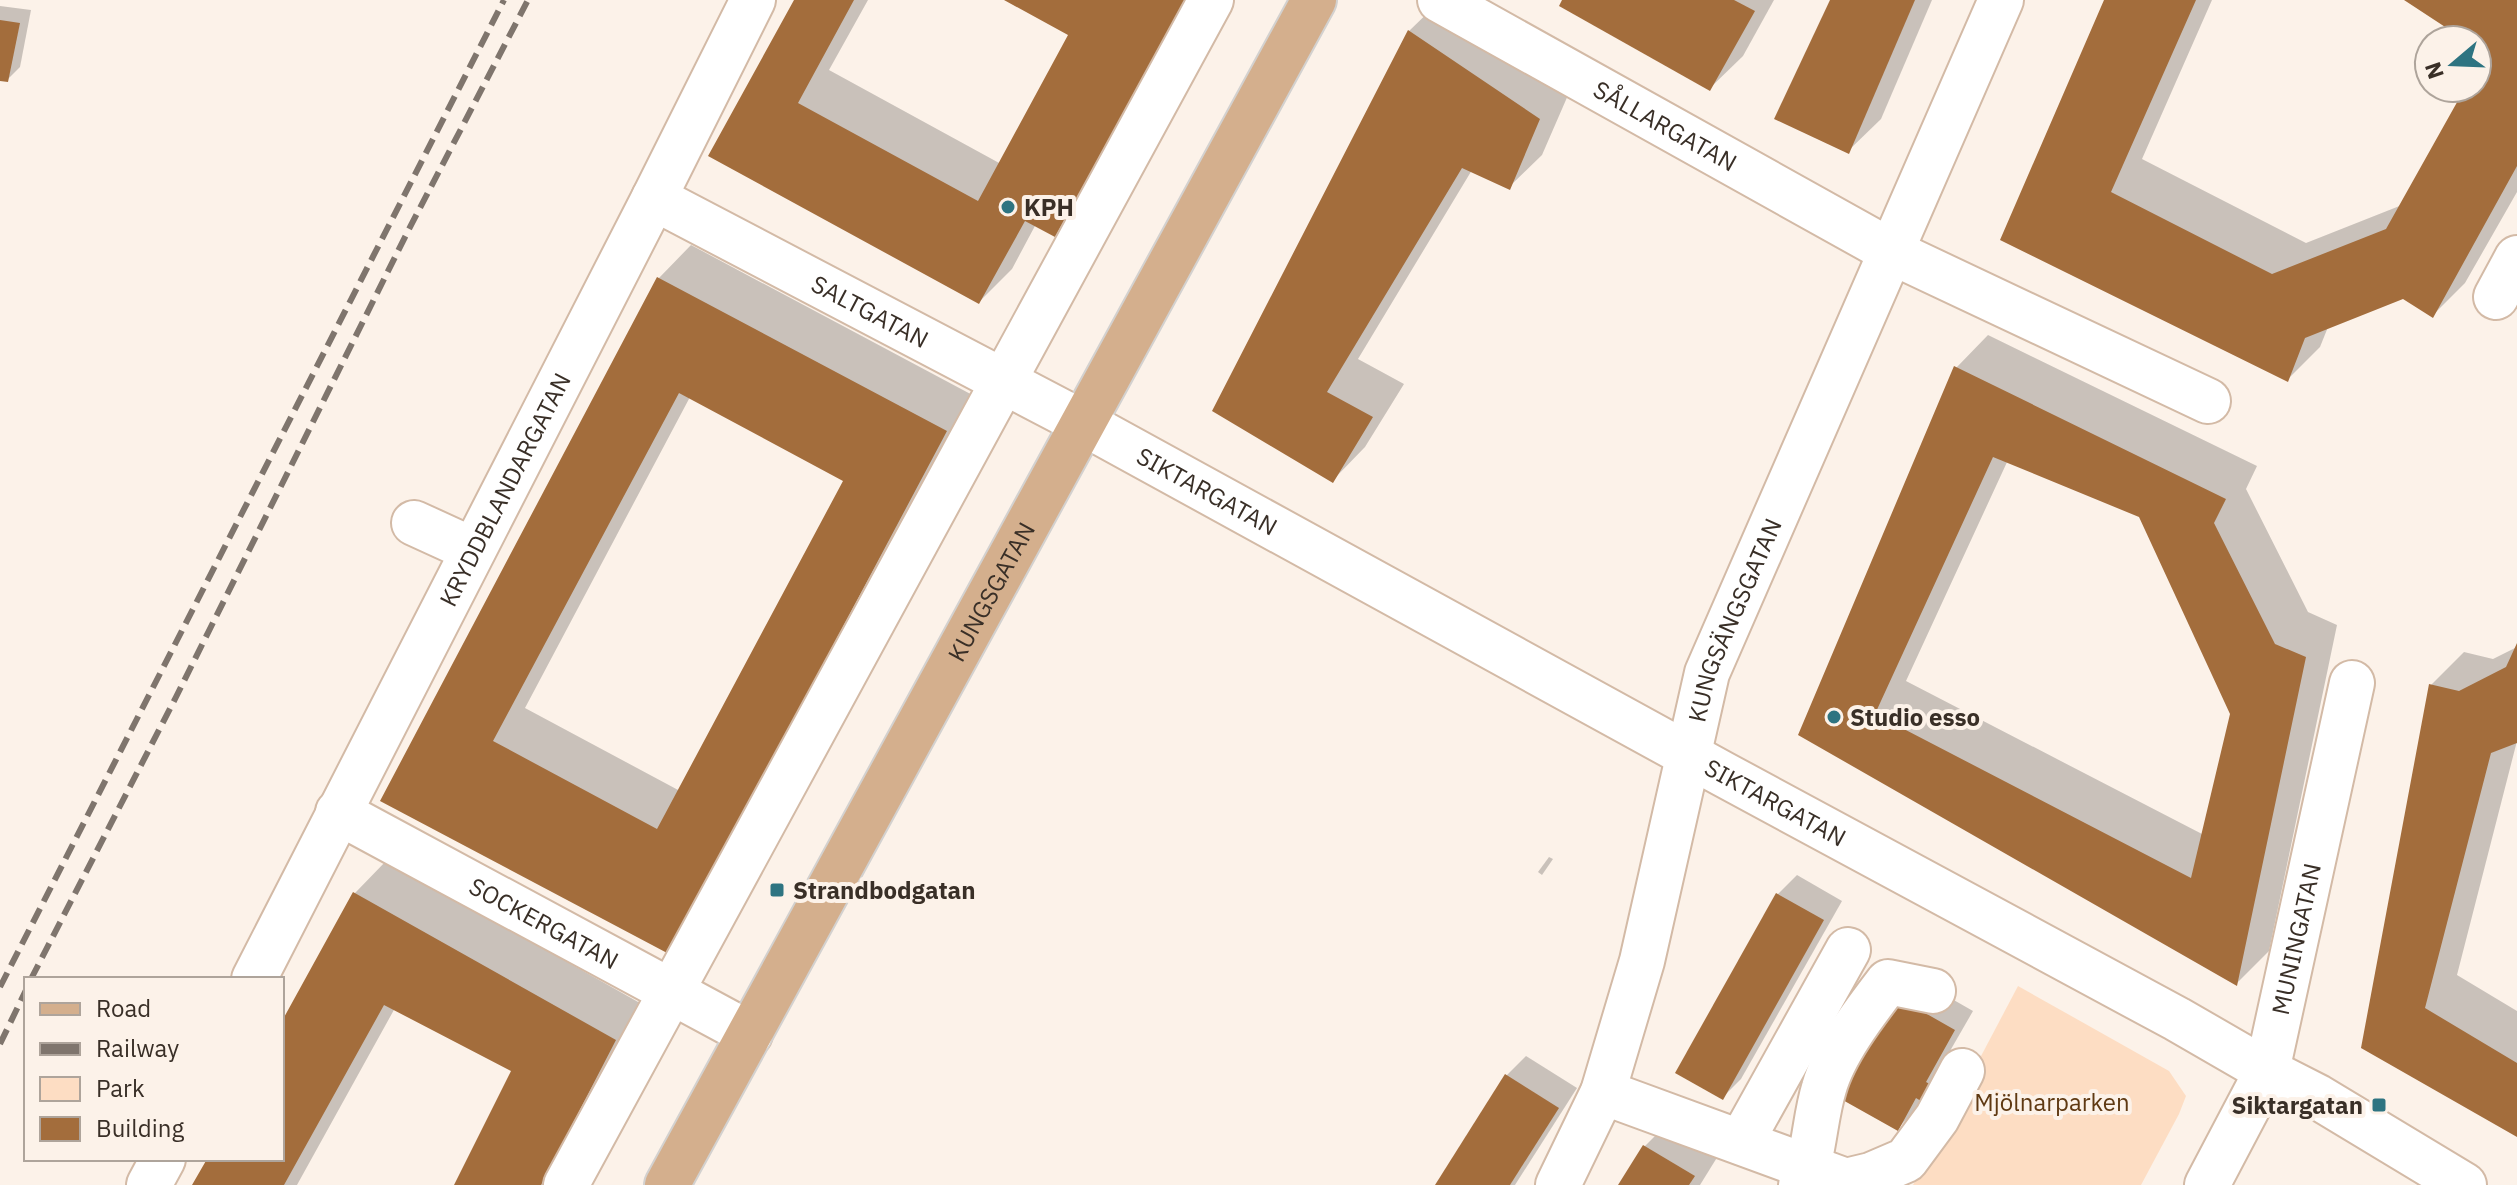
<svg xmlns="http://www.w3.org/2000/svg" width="2517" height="1185" font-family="'IBM Plex Sans',sans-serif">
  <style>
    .green { fill: #fdddc3 }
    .shadow { fill: #0003; fill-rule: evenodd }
    .building { fill: #a36d3c; fill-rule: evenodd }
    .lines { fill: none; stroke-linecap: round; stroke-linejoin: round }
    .minor-casing { stroke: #d3baa6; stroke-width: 48 }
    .major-casing { stroke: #d3d1cf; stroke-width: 48 }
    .minor { stroke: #fff; stroke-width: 44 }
    .major { stroke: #d4af8d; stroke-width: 44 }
    .rail { stroke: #7f756d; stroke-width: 6; stroke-dasharray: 16 8; stroke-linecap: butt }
    .poi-dot { fill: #2e7481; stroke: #fcf2e9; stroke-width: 3 }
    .labels { text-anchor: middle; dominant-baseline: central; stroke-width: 8; stroke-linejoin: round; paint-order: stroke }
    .street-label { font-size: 24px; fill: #392f27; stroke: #fcf2e9 }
    .poi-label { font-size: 24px; font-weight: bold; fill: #392f27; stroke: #fcf2e9; text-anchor: start }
    .park-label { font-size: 24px; fill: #5f3912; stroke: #fcf2e9 }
  </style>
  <rect width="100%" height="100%" fill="#fcf2e9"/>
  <polygon class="green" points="2018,986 2169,1071 2186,1096 2179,1114 2141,1185 1913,1185"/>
  <g class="shadow">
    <polygon points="796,0 868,0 829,70 1001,164 1070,34 1008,0 1199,0 1087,202 1055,235 1036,224 1012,269 979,302 711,156"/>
    <polygon points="1441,0 1572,86 1542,155 1509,187 1472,170 1358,359 1404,384 1365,447 1333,480 1215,410 1409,31"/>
    <polygon points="1564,0 1774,0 1743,56 1710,88"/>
    <polygon points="1832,0 1932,0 1881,119 1848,151"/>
    <polygon points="2107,0 2212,0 2142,159 2306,243 2402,205 2468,88 2477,88 2477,71 2488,52 2477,45 2477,40 2469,40 2407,0 2517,0 2517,192 2465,283 2432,316 2403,297 2328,327 2320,347 2288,379 2002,239"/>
    <polygon points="0,6 31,10 20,67 7,80 0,79"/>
    <path d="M691 245 978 398 701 919 382 800 659 278ZM690 397 845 480 680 791 525 708Z"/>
    <path d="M1988 335 2257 466 2246 489 2308 612 2337 625 2269 951 2236 984 1800 734 1956 368ZM2008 460 2141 515 2233 714 2204 835 1906 681Z"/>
    <polygon points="2517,647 2517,741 2457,975 2517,1011 2517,1133 2363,1047 2431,685 2464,652 2493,659"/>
    <polygon points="1549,857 1553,859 1542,875 1538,872"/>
    <polygon points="387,860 647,1007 554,1185 457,1185 514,1070 395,1008 297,1185 195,1185 209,1159 282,1159 282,1026 355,893"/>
    <polygon points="1797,875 1842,901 1741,1079 1722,1098 1778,894"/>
    <polygon points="1910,975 1973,1011 1916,1110 1897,1129"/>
    <polygon points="1526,1056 1577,1088 1515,1185 1437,1185 1507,1075"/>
    <polygon points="1678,1113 1726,1143 1700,1185 1621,1185 1645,1146"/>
  </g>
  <g class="building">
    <polygon points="794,0 854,0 798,103 978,201 1068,35 1004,0 1186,0 1055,237 1025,221 979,304 708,156"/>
    <polygon points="1562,0 1734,0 1755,11 1710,91 1559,6"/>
    <polygon points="1830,0 1915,0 1849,154 1774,119"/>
    <polygon points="2104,0 2196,0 2111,192 2272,274 2386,229 2465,88 2477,88 2477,67 2485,53 2477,48 2477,40 2465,40 2404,0 2517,0 2517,166 2433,318 2403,299 2305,338 2288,382 2000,240"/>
    <polygon points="0,20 20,23 8,82 0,81"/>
    <polygon points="1408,30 1540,119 1510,190 1462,168 1327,392 1373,417 1333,483 1212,411"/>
    <path d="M657 277 947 431 669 954 380 801ZM679 393 843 481 657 829 493 741Z"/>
    <path d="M1954 366 2226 499 2214 523 2275 644 2306 657 2237 986 1798 735ZM1993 457 2139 517 2230 714 2191 878 1875 714Z"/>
    <polygon points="2517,643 2517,743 2491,753 2425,1008 2517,1063 2517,1137 2361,1048 2429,684 2459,691 2506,667"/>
    <polygon points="353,892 616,1040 541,1185 454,1185 511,1071 384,1005 284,1185 192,1185 207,1159 282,1159 282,1021"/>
    <polygon points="1776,893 1824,920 1723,1100 1675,1073"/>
    <polygon points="1890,993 1955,1030 1926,1082 1935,1087 1926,1104 1916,1098 1898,1131 1832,1094"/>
    <polygon points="1505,1074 1559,1108 1510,1185 1435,1185"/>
    <polygon points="1643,1145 1695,1176 1689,1185 1618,1185"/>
  </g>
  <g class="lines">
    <g class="minor-casing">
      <g id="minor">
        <path id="s1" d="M1440 0 1892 252 2208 401"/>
        <path id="s2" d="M654 198 1085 424 1723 774 2177 1019 2267 1071 2318 1097 2464 1185"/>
        <polyline points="2496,297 2517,258"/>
        <polyline points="414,523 473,550"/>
        <path id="s3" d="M338 812 750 1034"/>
        <path id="s4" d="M254 979 654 198 753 0"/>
        <polyline points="1603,1092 1846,1181 1871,1175 1906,1160 1937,1118 1962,1071"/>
        <polyline points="1741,1142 1848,950"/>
        <polyline points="149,1185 163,1159"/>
        <polyline points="566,1185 1211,0"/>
        <path id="s5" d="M1558 1185 1603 1092 1642 961 1707 673 2001 0"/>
        <path d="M1801 1185C1815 1154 1814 1121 1824 1088 1834 1052 1865 1012 1888 982L1933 991"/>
        <path id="s6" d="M2207 1185 2267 1071 2352 683"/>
      </g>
    </g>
    <g class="major-casing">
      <g id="major">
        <path id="s7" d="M667 1185 1314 0"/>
      </g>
    </g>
    <use href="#minor" class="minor"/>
    <use href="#major" class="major"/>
    <g class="rail">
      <polyline points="31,979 176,697 408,231 528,0"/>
      <polyline points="0,987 504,0"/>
      <polyline points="0,1044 26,990"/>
    </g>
  </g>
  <g class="poi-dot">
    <circle cx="1008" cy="207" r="8"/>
    <circle cx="1834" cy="717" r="8"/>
    <rect x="769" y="882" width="16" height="16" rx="4"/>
    <rect x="2371" y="1097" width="16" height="16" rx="4"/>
  </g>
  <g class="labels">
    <g class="street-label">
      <text stroke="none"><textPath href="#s1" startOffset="258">SÅLLARGATAN</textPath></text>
      <text stroke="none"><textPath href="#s2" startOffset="244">SALTGATAN</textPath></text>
      <text stroke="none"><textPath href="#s4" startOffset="550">KRYDDBLANDARGATAN</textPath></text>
      <text stroke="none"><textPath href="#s2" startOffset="626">SIKTARGATAN</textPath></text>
      <text stroke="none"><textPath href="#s7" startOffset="676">KUNGSGATAN</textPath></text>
      <text stroke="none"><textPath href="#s5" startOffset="594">KUNGSÄNGSGATAN</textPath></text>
      <text stroke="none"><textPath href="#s2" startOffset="1274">SIKTARGATAN</textPath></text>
      <text stroke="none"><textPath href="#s3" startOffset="234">SOCKERGATAN</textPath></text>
      <text stroke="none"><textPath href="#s6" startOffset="264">MUNINGATAN</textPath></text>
    </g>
    <g class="poi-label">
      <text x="1024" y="207">KPH</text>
      <text x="1850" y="717">Studio esso</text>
      <text x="793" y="890">Strandbodgatan</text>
      <text x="2363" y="1105" text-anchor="end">Siktargatan</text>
    </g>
    <g class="park-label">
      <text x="2052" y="1102">Mjölnarparken</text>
    </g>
  </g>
  <rect x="24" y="977" width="260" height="184" fill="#fcf2e9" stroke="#aea49b" stroke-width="2"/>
  <rect x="40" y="1003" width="40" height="12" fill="#d4af8d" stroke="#aea49b" stroke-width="2"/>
  <text x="96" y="1017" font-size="24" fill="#392f27">Road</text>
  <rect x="40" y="1043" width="40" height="12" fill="#7f756d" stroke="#aea49b" stroke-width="2"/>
  <text x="96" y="1057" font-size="24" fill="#392f27">Railway</text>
  <rect x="40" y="1077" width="40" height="24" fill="#fdddc3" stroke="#aea49b" stroke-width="2"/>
  <text x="96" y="1097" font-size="24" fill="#392f27">Park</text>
  <rect x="40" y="1117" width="40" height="24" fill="#a36d3c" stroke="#aea49b" stroke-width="2"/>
  <text x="96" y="1137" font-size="24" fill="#392f27">Building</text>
  <g transform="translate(2453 64) rotate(251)"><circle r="38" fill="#fcf2e9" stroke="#aea49b" stroke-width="2"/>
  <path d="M0-6L14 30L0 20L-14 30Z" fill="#2e7481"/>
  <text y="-12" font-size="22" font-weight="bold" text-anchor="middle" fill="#392f27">N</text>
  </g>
</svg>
